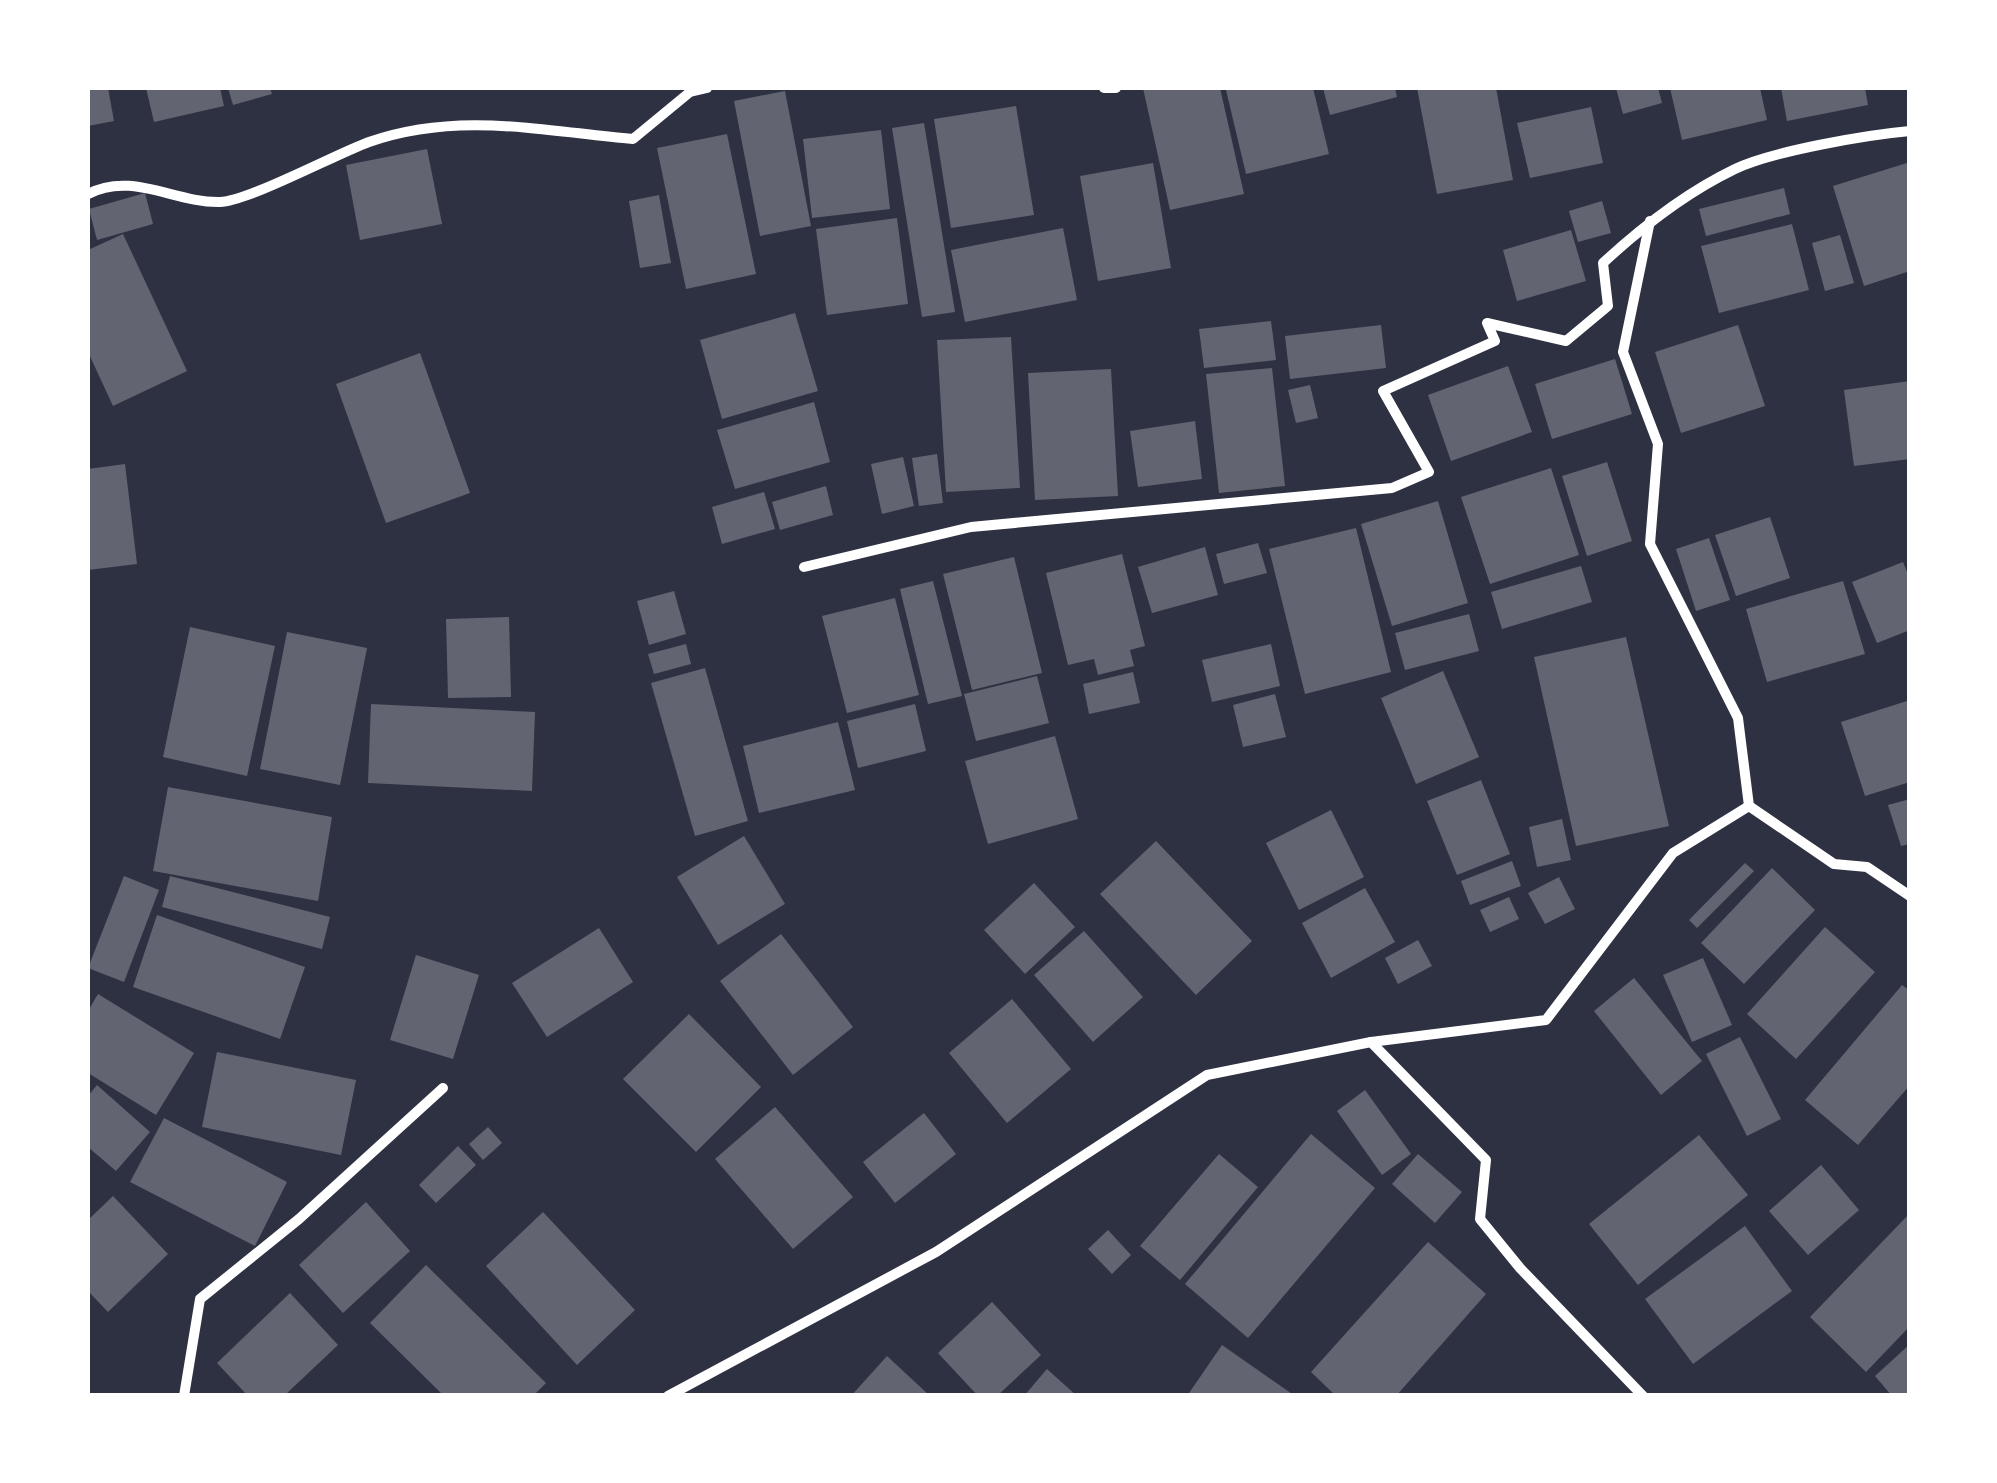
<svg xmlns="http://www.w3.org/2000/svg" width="1997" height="1483" font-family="'PT Sans Narrow',sans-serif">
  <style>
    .building { fill: #626471 }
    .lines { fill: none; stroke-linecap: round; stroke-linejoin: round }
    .minor { stroke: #fff; stroke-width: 10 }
  </style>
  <rect width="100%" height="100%" fill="#2d3142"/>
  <g class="building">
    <polygon points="88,88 108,88 114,121 88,126"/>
    <polygon points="146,88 220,88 224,106 154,122"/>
    <polygon points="228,88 270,88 272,94 233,105"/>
    <polygon points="1143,88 1220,88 1244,194 1170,210"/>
    <polygon points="1238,88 1313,88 1329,154 1246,174 1226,90"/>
    <polygon points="1323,88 1395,88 1397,97 1330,115"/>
    <polygon points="1417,88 1496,88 1513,180 1437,194"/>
    <polygon points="1616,88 1658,88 1662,103 1623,114"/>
    <polygon points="1670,88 1760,88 1767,120 1682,140"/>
    <polygon points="1781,88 1865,88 1868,105 1787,121"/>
    <polygon points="785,91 811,226 760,236 734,101"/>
    <polygon points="1016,106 1034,215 951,228 934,119"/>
    <polygon points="1591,107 1603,163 1530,178 1517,123"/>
    <polygon points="924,123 955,312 922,317 892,128"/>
    <polygon points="881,130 890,209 812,218 803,139"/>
    <polygon points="727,134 756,274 686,289 657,148"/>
    <polygon points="427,149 442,224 360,240 346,165"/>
    <polygon points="1910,162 1910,271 1864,286 1833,186"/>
    <polygon points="1153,163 1171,268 1098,281 1080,176"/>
    <polygon points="1784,188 1790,214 1706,236 1699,209"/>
    <polygon points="145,193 153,224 97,240 89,209"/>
    <polygon points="659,195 671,263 640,268 629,201"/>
    <polygon points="1602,201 1611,233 1578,242 1569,211"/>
    <polygon points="897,218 908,304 827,315 816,229"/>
    <polygon points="1792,224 1809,290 1719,313 1701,246"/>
    <polygon points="1063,228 1077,300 965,322 951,250"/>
    <polygon points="1571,230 1586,281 1517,301 1503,250"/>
    <polygon points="123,234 187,371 113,406 88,352 88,250"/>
    <polygon points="1840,235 1854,283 1825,291 1812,243"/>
    <polygon points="795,313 818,391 722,419 700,340"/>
    <polygon points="1271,321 1276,360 1204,368 1199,329"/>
    <polygon points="1381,325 1386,368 1290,379 1285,336"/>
    <polygon points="1738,325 1765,406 1681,433 1655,352"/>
    <polygon points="1011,337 1020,488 946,492 937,340"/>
    <polygon points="420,353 470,493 386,523 336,384"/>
    <polygon points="1615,359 1632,414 1552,439 1535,384"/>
    <polygon points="1508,366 1532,432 1451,461 1428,395"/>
    <polygon points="1272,368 1285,486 1219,493 1206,374"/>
    <polygon points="1111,369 1118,496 1035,500 1028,373"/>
    <polygon points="1910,381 1910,459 1854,466 1844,390"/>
    <polygon points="1310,385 1318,418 1296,423 1288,390"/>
    <polygon points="814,402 830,462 735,489 717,430"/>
    <polygon points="1195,421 1202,479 1138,487 1130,431"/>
    <polygon points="937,454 943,503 919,506 912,458"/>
    <polygon points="903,457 914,506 882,514 871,464"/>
    <polygon points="1607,462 1632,541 1587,556 1562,476"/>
    <polygon points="125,464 137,564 88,570 88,469"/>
    <polygon points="1551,468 1579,555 1490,584 1461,497"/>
    <polygon points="826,486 833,515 780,530 772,502"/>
    <polygon points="764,492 775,529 722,544 712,507"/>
    <polygon points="1438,501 1468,603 1392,626 1361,524"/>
    <polygon points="1770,517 1790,578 1736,596 1715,535"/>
    <polygon points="1356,528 1391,672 1305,694 1269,549"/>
    <polygon points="1709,538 1730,600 1696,611 1676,549"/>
    <polygon points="1258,543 1267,573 1224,584 1216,554"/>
    <polygon points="1205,547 1218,595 1152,613 1138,567"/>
    <polygon points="1122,554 1145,646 1130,650 1134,666 1098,675 1094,659 1068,665 1046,573"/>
    <polygon points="1014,557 1042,673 972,690 943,574"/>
    <polygon points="1903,562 1910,579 1910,630 1877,643 1852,582"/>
    <polygon points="1581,566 1592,602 1502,629 1491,592"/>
    <polygon points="933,581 962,696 928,704 900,589"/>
    <polygon points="1843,581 1865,654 1767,682 1746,609"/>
    <polygon points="674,591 686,634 649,645 637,601"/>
    <polygon points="895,598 919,695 847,713 822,616"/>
    <polygon points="1469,614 1479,651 1405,670 1395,633"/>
    <polygon points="509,617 511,697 448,698 446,619"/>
    <polygon points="190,627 275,646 247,776 163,757"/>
    <polygon points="287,632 367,648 340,785 260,769"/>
    <polygon points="1626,637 1669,826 1576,846 1534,657"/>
    <polygon points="686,644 691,664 654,674 648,654"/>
    <polygon points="1271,644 1280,686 1212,702 1202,660"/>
    <polygon points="705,668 748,821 695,836 651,683"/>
    <polygon points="1443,671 1479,757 1416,784 1381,698"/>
    <polygon points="1133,672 1140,703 1089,714 1083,684"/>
    <polygon points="1037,676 1049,723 976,741 964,694"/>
    <polygon points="1275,694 1286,737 1243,747 1233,705"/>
    <polygon points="1910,700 1910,782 1865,796 1841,722"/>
    <polygon points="371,704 535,712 532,791 368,783"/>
    <polygon points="915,704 926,751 858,768 847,721"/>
    <polygon points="838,722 855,790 759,813 743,746"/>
    <polygon points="1055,736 1078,819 988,844 965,761"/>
    <polygon points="1481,780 1510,854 1457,875 1427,801"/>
    <polygon points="168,787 332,817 318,901 153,871"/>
    <polygon points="1910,799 1910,844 1901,846 1888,805"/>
    <polygon points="1331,810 1364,877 1299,910 1266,843"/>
    <polygon points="1562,819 1571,860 1537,867 1529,827"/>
    <polygon points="744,836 785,904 718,945 677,877"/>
    <polygon points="1156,841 1252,941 1196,995 1100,894"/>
    <polygon points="1512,861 1521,886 1470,905 1461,881"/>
    <polygon points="1745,863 1754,871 1697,928 1689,920"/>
    <polygon points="1772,868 1815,910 1744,984 1701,943"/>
    <polygon points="124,876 159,890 124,982 88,968"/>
    <polygon points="170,876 330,917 322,949 162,907"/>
    <polygon points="1559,877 1575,909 1545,924 1528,893"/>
    <polygon points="1034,883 1075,927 1025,974 984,930"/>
    <polygon points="1365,888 1395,942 1331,978 1302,923"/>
    <polygon points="1509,897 1519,919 1490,932 1480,910"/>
    <polygon points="157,915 305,967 280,1039 133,987"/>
    <polygon points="1825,927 1875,972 1796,1059 1747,1014"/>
    <polygon points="599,928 633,982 547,1037 512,983"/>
    <polygon points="1084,931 1143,997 1093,1042 1034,975"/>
    <polygon points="781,934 853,1027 793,1075 720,981"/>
    <polygon points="1418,940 1432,966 1398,984 1385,958"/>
    <polygon points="416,955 479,975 453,1059 390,1040"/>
    <polygon points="1703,958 1732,1025 1692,1042 1663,975"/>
    <polygon points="1634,978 1702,1061 1661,1095 1594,1011"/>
    <polygon points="1902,985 1910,991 1910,1085 1858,1145 1805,1100"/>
    <polygon points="98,994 194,1053 156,1115 88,1073 88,1011"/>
    <polygon points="1012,999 1071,1069 1007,1123 949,1053"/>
    <polygon points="689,1014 761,1087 696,1152 623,1079"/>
    <polygon points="1740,1037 1781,1119 1747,1136 1706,1054"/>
    <polygon points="217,1052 356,1080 341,1155 202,1127"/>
    <polygon points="97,1085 150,1132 116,1171 88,1147 88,1096"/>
    <polygon points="1365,1090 1411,1154 1382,1175 1337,1111"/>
    <polygon points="775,1107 853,1197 793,1249 715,1159"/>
    <polygon points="924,1113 956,1154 895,1203 863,1162"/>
    <polygon points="164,1118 287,1182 255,1246 130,1182"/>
    <polygon points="488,1127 502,1143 483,1160 469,1144"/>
    <polygon points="1311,1134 1375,1188 1248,1338 1185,1284"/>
    <polygon points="1699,1135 1748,1195 1638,1285 1589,1224"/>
    <polygon points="458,1146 476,1165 436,1203 419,1185"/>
    <polygon points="1219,1154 1258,1187 1180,1280 1140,1246"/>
    <polygon points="1418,1154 1462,1192 1435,1223 1392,1184"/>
    <polygon points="1821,1165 1859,1210 1808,1255 1769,1211"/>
    <polygon points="113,1196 168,1254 108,1312 88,1291 88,1220"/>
    <polygon points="366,1202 410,1251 343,1313 299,1265"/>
    <polygon points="543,1212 635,1310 577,1365 486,1266"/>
    <polygon points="1910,1213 1910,1326 1866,1372 1810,1317"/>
    <polygon points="1745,1226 1792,1291 1693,1364 1645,1299"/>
    <polygon points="1108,1230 1131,1255 1112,1274 1088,1249"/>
    <polygon points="1428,1242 1486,1294 1396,1396 1336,1396 1311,1372"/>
    <polygon points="426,1265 546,1383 533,1396 444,1396 370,1323"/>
    <polygon points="290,1293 338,1345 284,1396 248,1396 217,1363"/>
    <polygon points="992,1302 1041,1355 997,1396 978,1396 938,1353"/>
    <polygon points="1910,1344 1910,1396 1892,1396 1875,1376"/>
    <polygon points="1222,1345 1295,1396 1187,1396"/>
    <polygon points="887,1356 930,1396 851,1396"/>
    <polygon points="1047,1369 1077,1396 1024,1396"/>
  </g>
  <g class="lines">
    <g class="minor">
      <polyline points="1104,88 1116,88"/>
      <path d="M88 194C132 171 174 203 220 202 249 201 336 154 369 142 458 111 542 131 633 139L690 92 707 88"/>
      <polyline points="1650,221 1623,352 1658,444 1650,544 1738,718 1749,806 1834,864 1867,867 1910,896"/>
      <path d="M804 567 971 527 1392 488 1429 472 1383 391 1495 341 1487 323 1566 341 1608 306 1603 263C1643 226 1685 193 1735 169 1773 151 1866 135 1910 131"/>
      <polyline points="1371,1042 1486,1160 1480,1219 1520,1268 1643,1396"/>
      <polyline points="184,1396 200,1299 299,1219 443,1088"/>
      <polyline points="668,1396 936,1252 1207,1075 1371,1042 1546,1020 1673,853 1749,806"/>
    </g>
  </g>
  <rect width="1997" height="1483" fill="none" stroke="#ffffff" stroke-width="180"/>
</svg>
